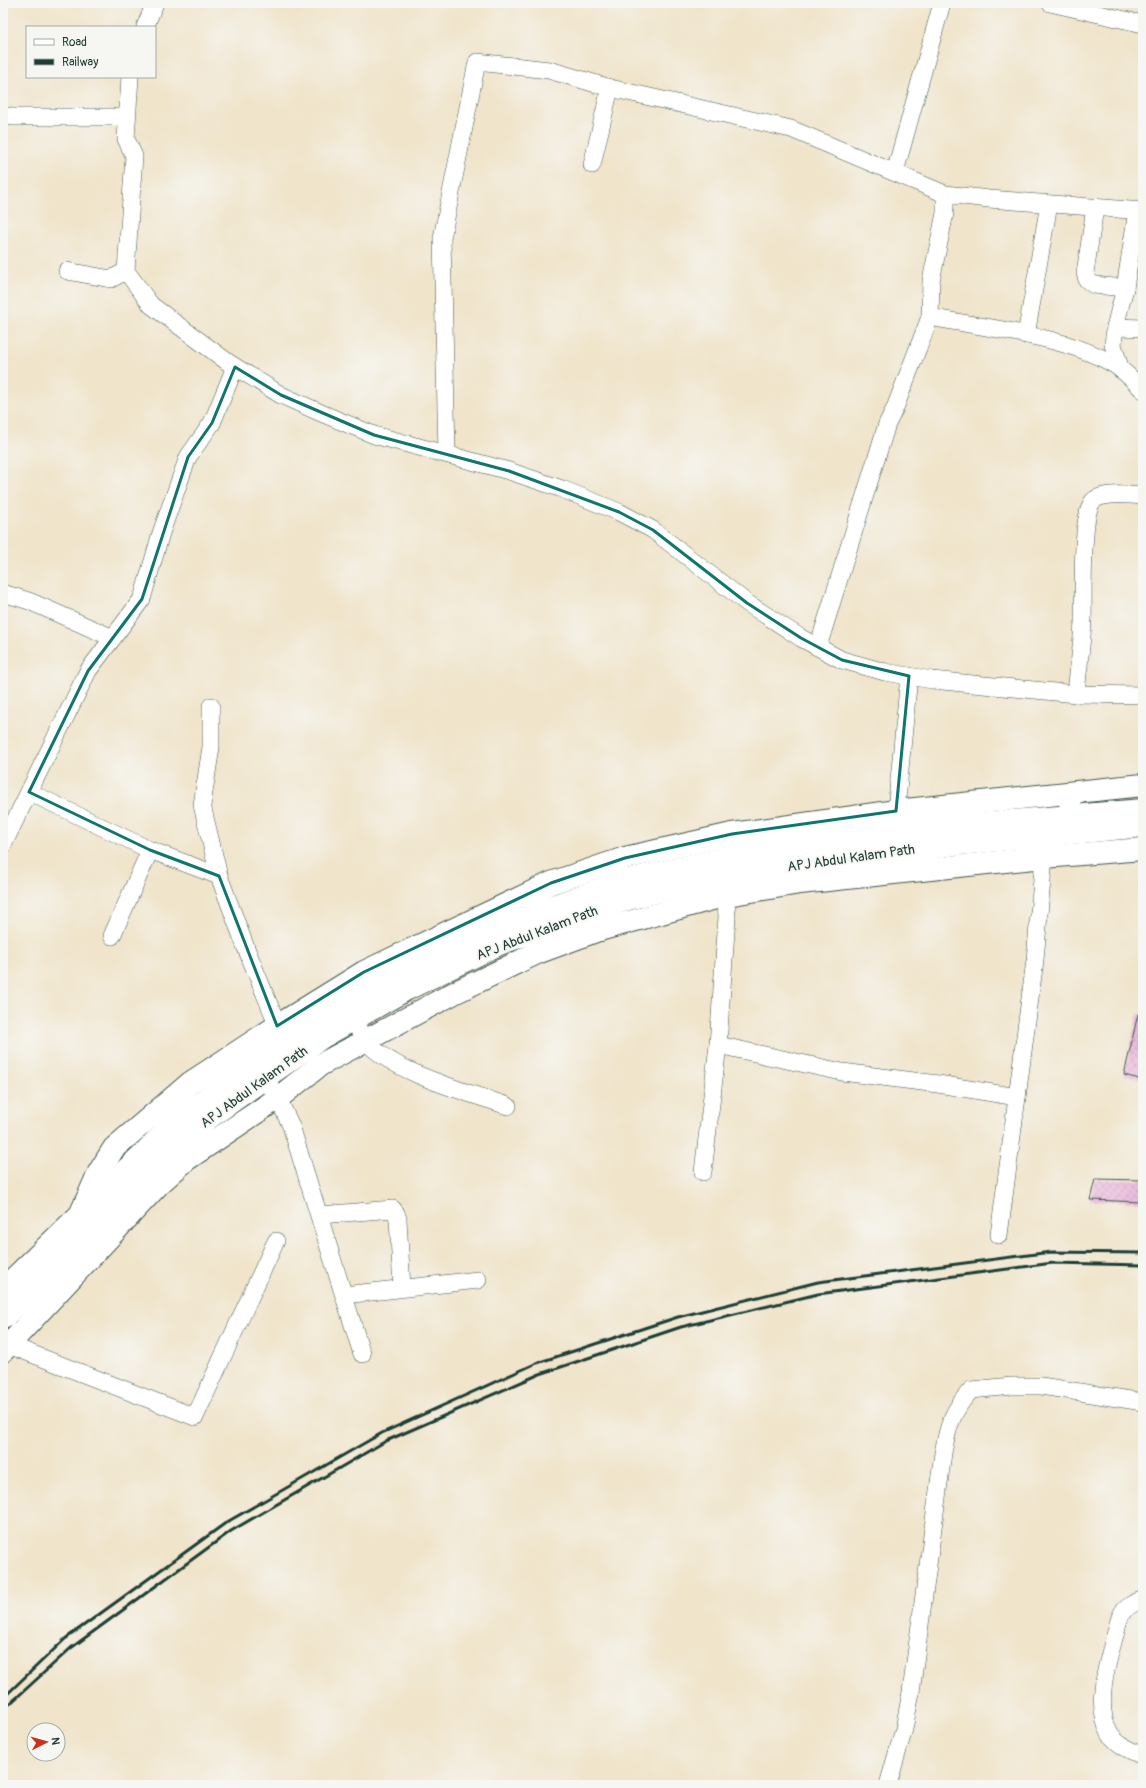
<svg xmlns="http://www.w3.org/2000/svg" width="1146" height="1788" font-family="Pangolin,sans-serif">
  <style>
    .building { fill: url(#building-cross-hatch) }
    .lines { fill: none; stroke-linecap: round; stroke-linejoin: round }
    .street-casing { stroke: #3e564a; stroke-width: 18 }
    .secondary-casing { stroke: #3e564a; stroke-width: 24 }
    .highway-casing { stroke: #3e564a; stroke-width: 24 }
    .street { stroke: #fff; stroke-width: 17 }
    .secondary { stroke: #fff; stroke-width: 22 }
    .highway { stroke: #fff; stroke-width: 22 }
    .rail { stroke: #1f3d34; stroke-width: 3 }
    .marked { fill: none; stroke: #0f766e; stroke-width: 3; stroke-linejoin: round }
    .labels { text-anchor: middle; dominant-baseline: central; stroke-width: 3.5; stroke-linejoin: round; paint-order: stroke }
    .street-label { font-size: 14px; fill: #1f3d34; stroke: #f6f6f2 }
  </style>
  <defs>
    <pattern id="building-cross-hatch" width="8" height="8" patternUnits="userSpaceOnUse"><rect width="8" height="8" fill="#eaacd9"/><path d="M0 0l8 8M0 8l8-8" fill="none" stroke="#bd8db1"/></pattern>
  </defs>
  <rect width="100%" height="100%" fill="#f6f6f2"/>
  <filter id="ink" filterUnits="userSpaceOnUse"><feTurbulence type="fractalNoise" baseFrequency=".025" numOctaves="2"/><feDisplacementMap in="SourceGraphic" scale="8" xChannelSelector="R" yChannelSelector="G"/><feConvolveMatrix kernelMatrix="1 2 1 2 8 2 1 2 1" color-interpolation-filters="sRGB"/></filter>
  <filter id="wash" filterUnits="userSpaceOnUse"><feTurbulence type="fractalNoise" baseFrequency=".012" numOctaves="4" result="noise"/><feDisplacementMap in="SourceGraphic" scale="16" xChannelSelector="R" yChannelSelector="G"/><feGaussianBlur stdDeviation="0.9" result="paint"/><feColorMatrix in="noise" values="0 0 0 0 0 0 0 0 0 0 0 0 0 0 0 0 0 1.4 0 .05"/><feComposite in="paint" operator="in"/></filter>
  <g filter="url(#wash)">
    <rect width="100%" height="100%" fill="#f0e4ca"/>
    <g id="blocks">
      <g class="building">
        <polygon points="1138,1014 1143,1014 1143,1080 1124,1075"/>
        <polygon points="1095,1179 1143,1180 1143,1202 1090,1200"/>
      </g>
    </g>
  </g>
  <g filter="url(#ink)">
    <use href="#blocks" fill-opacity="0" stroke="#3e564a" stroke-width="1"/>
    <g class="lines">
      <g class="street-casing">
        <g id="street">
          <polyline points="1050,3 1143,24"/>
          <polyline points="145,27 155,3"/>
          <polyline points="130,77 126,139 134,156 126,271 151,305 229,363 281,395 321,413 374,435 509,471 562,489 619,512 653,530 747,603 801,638 842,660 885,672 932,680 1076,694 1143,695"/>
          <polyline points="3,115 13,117 126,117"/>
          <polyline points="592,165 610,88"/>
          <polyline points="895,172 942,3"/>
          <polyline points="1095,208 1085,273 1087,280 1094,285 1125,288"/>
          <polyline points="67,271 111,279 126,271"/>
          <path d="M930 317C985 328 1065 336 1113 364 1125 371 1134 381 1143 390"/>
          <polyline points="1115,327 1143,328"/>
          <polyline points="1026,335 1049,204"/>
          <polyline points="1121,370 1113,345 1115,327 1125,288 1137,211"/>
          <polyline points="447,453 442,238 477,62 549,70 610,88 791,129 945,194 989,199 1143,211"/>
          <polyline points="3,593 29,601 113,638"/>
          <polyline points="818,647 887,424 895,408 930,317 931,281 945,213 945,194"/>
          <path d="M1076 694C1078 670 1082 645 1083 621 1084 599 1080 516 1093 501 1102 492 1131 495 1143 496"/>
          <polyline points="211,706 211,747 202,805 219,876"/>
          <polyline points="29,792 150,850 219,876 246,948 282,1036"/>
          <polyline points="896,811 909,676"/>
          <polyline points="3,845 88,671 142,599 161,533 188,457 212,423 235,367"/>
          <polyline points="112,936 150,850"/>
          <path d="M353 1020C357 1027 361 1034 366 1041 393 1073 467 1092 508 1106"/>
          <polyline points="718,1045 842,1072 938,1084 1017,1097"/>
          <polyline points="258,1068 278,1098 291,1126 362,1354"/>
          <polyline points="703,1172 718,1045 727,917 725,884"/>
          <polyline points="320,1215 393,1209 396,1213 398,1219 402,1288"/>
          <polyline points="999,1235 1035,960 1044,857 1043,846"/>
          <polyline points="344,1295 478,1280"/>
          <polyline points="9,1345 195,1417 276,1241"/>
          <path d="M1143 1600C1136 1601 1124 1608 1121 1615 1118 1621 1117 1629 1115 1635 1107 1664 1094 1706 1110 1734 1117 1745 1131 1751 1143 1756"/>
          <path d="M888 1785 904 1729 911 1692 943 1453C948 1426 952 1411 971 1390L1012 1386H1041L1143 1402"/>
        </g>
      </g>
      <g class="secondary-casing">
        <g id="secondary">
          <polyline points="80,1215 99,1172 114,1148 190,1083 277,1026 364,972 551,883 625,858 732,834 896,811 1143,785"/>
          <polyline points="3,1351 159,1184 186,1160 278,1098 320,1065 456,992 537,953 596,931 727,895 800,883 1044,857 1143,849"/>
        </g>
      </g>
      <g class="highway-casing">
        <g id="highway">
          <polyline points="1069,793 1072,816"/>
          <polyline points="896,811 898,833"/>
          <polyline points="732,834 736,856"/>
          <polyline points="593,911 600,930"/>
          <polyline points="3,1289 183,1115 263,1058 374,986 465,940 533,913 623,881 728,857 795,844 941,827 1143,810"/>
          <polyline points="3,1318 38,1285 178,1143 210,1117 321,1038 407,989 499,944 628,899 672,888 752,872 949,845 1143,826"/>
        </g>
      </g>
      <use href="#street" class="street"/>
      <use href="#secondary" class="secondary"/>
      <use href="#highway" class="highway"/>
      <g class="rail">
        <polyline points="3,1698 65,1639 227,1522 382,1433 537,1363 678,1317 818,1282 1051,1252 1143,1253"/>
        <polyline points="3,1710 71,1648 231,1531 386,1441 540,1374 681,1327 818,1294 1053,1263 1143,1265"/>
      </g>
    </g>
  </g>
  <path class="marked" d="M235 367 281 395 374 435 509 471 619 512 653 530 747 603 801 638 842 660 909 676 896 811 732 834 625 858 551 883 364 972 277 1026 219 876 150 850 29 792 88 671 142 599 188 457 212 423Z"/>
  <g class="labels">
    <g class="street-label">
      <text transform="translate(851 858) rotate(-8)">APJ Abdul Kalam Path</text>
      <text transform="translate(537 933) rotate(-21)">APJ Abdul Kalam Path</text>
      <text transform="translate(254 1087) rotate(-36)">APJ Abdul Kalam Path</text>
    </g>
  </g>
  <rect width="1146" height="1788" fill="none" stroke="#f6f6f2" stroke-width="16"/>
  <rect x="26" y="26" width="130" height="52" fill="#f6f6f2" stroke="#a0aca6"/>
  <rect x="34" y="39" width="20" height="6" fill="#ffffff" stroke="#a0aca6"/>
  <text x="62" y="46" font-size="12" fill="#1f3d34">Road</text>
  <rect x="34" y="59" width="20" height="6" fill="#1f3d34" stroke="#a0aca6"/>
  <text x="62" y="66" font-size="12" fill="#1f3d34">Railway</text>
  <g transform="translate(46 1742) rotate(84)"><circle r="19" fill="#f6f6f2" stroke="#a0aca6"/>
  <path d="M0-3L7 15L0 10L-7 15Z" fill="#c8321e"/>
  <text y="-6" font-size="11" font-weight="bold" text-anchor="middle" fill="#1f3d34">N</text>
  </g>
</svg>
